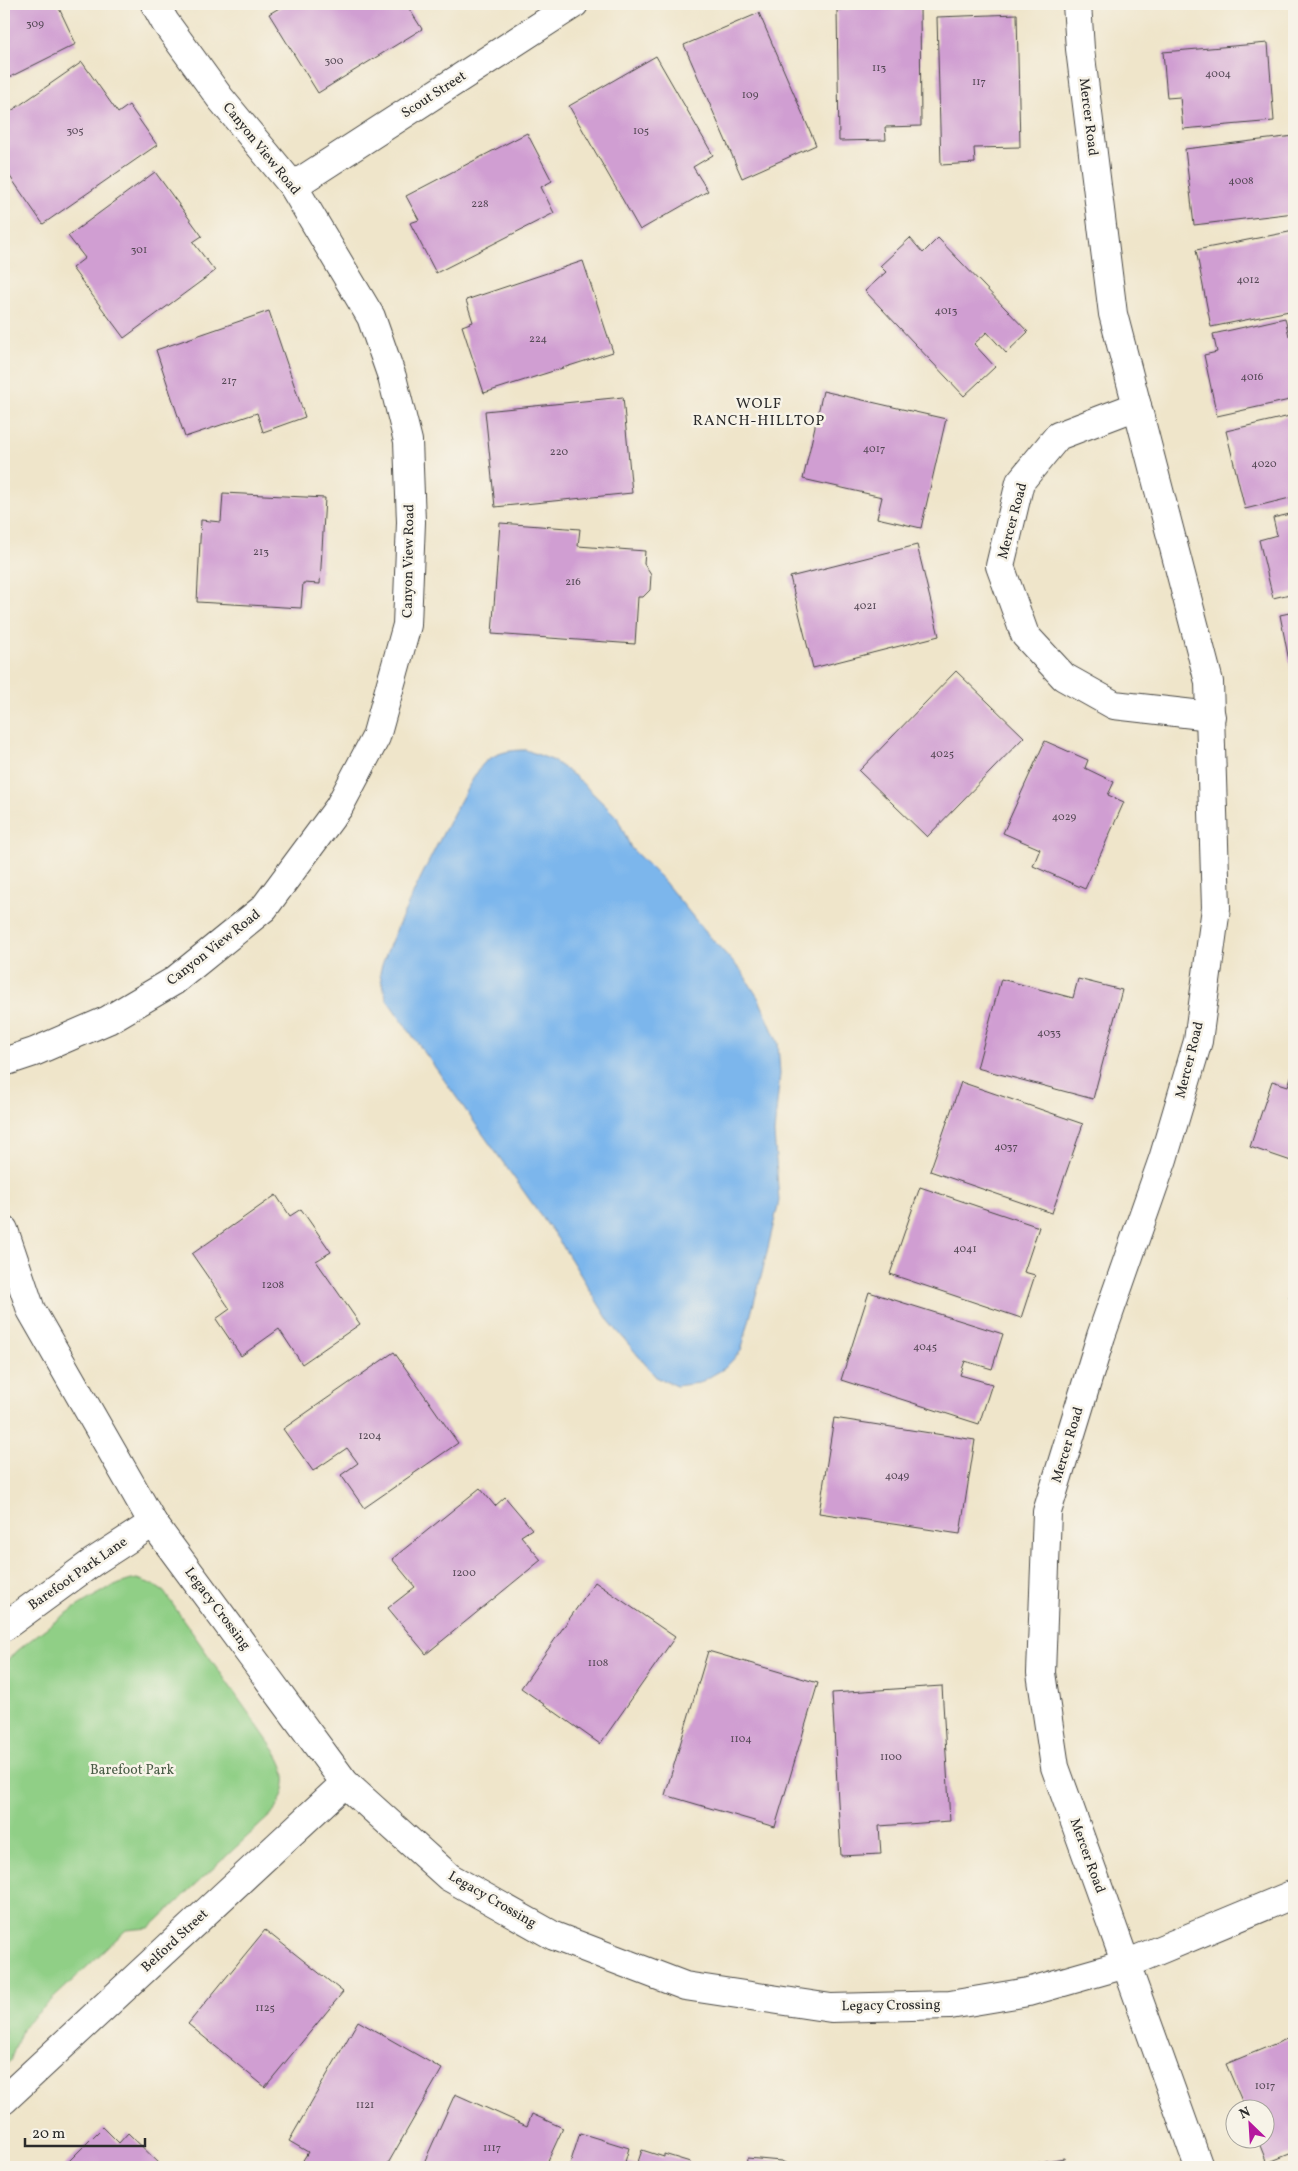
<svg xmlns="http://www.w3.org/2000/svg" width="1298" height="2171" font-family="Vollkorn,serif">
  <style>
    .green { fill: #90cf86; stroke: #5e7d58 }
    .water { fill: #7bb6ec; stroke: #53708c }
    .building { fill: #d09ed2 }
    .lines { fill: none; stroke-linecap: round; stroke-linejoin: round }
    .street-casing { stroke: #484743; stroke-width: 30 }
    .street { stroke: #fff; stroke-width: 28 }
    .labels { text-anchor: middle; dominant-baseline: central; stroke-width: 5; stroke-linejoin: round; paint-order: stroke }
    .number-label { font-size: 11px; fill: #544855 }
    .street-label { font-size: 14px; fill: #2b2b2b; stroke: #f7f3e8 }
    .park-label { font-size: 14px; fill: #495c46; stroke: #f7f3e8 }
    .neighbourhood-label { font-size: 15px; letter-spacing: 1px; fill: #2b2b2b; stroke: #f7f3e8 }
  </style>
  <rect width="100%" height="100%" fill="#f7f3e8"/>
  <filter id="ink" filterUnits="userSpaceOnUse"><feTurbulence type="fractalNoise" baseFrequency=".02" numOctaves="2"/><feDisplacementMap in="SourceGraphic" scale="10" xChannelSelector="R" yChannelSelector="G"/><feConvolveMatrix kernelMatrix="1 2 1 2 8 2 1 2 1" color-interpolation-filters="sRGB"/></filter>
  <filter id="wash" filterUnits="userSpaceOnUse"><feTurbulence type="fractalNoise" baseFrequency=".0096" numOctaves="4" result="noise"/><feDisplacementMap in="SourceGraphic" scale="20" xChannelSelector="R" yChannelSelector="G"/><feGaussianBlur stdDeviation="1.12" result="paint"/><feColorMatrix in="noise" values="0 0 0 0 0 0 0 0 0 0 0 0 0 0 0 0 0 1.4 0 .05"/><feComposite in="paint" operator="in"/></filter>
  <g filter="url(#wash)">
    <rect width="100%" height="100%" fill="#efe5ca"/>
    <path class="green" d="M137 1579 152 1584 164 1592 275 1751C289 1774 288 1785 276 1810L149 1928 126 1930 23 2027 10 2061 4 2066V1663C31 1637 101 1584 137 1579Z"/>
    <path class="water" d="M526 750 552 760 576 777 617 817 631 848 663 880 703 929 742 972 759 999 778 1043 780 1074 774 1133 779 1201 762 1273 741 1351 725 1368 699 1383 676 1386 656 1377 609 1321 562 1245 387 1000C385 992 381 982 380 974 380 955 468 778 484 763 496 752 511 750 526 750Z"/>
    <g id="blocks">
      <g class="building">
        <polygon points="4,4 57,4 76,44 4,80"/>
        <polygon points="286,4 406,4 422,29 318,93 269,14"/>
        <polygon points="850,4 920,4 921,126 885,127 886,140 839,141 837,10 850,9"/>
        <polygon points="759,13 816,145 742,178 684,45"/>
        <polygon points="1017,14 1020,147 974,148 975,163 941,165 937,17"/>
        <polygon points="1268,43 1274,121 1183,129 1180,97 1167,98 1163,52"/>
        <polygon points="656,56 713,155 693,167 708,191 640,230 569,106"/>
        <polygon points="82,62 118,113 129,105 157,145 43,224 4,168 4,116"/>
        <polygon points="527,133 552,181 541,187 554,213 436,273 410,223 419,220 406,196"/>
        <polygon points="1294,136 1294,213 1194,225 1185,149"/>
        <polygon points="155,172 202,236 193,242 215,271 124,338 72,268 85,258 68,236"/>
        <polygon points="1294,231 1294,310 1211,327 1196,250"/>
        <polygon points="910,238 923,253 938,238 1028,332 1006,353 987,332 974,344 995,367 964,396 865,291 886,272 880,266"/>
        <polygon points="583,261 613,352 484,393 462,326 473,322 466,300"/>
        <polygon points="269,311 305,417 263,432 257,413 185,437 156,350"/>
        <polygon points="1285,318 1289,336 1294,334 1294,399 1217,416 1204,355 1217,352 1213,334"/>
        <polygon points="823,391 946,419 921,528 877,518 882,497 803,479"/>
        <polygon points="623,397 632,493 495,507 485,411"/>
        <polygon points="1294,415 1294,497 1245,509 1226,431"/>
        <polygon points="223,493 325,498 320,584 303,583 301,608 197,602 201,520 221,522"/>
        <polygon points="1294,513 1294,593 1273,598 1259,540 1277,535 1273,518"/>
        <polygon points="500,523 580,529 578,546 645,551 644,564 651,575 650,590 643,597 638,597 635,644 492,634"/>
        <polygon points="917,545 939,636 813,668 790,577"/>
        <polygon points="1294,612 1294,681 1293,681 1280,615"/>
        <polygon points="956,671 1024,737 927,837 859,771"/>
        <polygon points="1045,741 1088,760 1085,768 1114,782 1108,795 1124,802 1085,889 1033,866 1040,849 1003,833"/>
        <polygon points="1001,979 1073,998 1078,979 1122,990 1093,1099 977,1068"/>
        <polygon points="1294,1068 1294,1162 1250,1147 1272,1081 1288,1086"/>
        <polygon points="961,1082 1083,1124 1052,1213 930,1171"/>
        <polygon points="920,1187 1039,1227 1024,1272 1035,1275 1021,1318 890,1274"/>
        <polygon points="276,1195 290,1216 301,1209 331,1252 316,1261 360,1324 302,1364 279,1329 241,1356 216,1319 230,1309 192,1254"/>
        <polygon points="1294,1282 1294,1298 1289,1297"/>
        <polygon points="869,1292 1003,1334 992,1369 965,1361 960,1375 992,1384 979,1424 841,1380"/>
        <polygon points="394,1352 458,1443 364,1508 341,1475 358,1463 347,1448 313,1471 283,1429"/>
        <polygon points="834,1418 975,1440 960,1534 819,1513"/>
        <polygon points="480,1488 495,1506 505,1497 532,1529 521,1536 541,1560 426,1654 388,1608 415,1587 392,1559"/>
        <polygon points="595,1582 675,1637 600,1744 521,1688"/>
        <polygon points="708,1651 818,1683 775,1827 665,1795"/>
        <polygon points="942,1686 950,1821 879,1826 881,1854 841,1856 832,1693"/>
        <polygon points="265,1930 343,1992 265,2087 188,2024"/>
        <polygon points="358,2021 442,2069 386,2167 299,2167 308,2152 289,2141"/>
        <polygon points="1294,2036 1294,2157 1292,2153 1267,2163 1257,2138 1266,2138 1266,2108 1245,2108 1226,2064"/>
        <polygon points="455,2094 527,2126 532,2114 563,2128 545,2167 422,2167"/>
        <polygon points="103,2127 119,2143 128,2133 163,2167 63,2167"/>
        <polygon points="580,2133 629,2148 625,2162 637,2165 642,2150 664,2157 664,2154 690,2162 689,2167 569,2167"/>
        <polygon points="747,2158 781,2161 794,2167 746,2167"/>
        <polygon points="1064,2158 1066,2167 1018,2167 1018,2166"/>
      </g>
    </g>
  </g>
  <g filter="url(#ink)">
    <use href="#blocks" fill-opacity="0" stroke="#484743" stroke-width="1"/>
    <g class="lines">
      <g class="street-casing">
        <g id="street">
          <polyline points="1077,4 1080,49 1113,314 1209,682 1216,908 1198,1041 1163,1159 1101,1336 1047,1512 1041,1673 1055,1767 1199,2167"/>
          <polyline points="293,186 574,4"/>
          <polyline points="1137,406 1058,436 1020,482 1000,566 1025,635 1064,677 1114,705 1211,716"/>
          <polyline points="4,1062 34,1052 108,1020 174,981 264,908 339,807 376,737 407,625 411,522 408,441 392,377 371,317 293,186 220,98 165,22 155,4"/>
          <polyline points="4,1230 31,1310 153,1523 345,1783 449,1877 554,1936 685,1986 831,2008 950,2005 1028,1992 1126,1964 1294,1894"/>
          <polyline points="4,1627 93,1562 153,1523"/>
          <polyline points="4,2100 345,1783"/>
        </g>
      </g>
      <use href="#street" class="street"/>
    </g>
  </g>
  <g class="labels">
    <g class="number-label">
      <text x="35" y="24">309</text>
      <text x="334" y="61">300</text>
      <text x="879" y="68">113</text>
      <text x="1218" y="74">4004</text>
      <text x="979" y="82">117</text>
      <text x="750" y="95">109</text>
      <text x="75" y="131">305</text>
      <text x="641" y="131">105</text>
      <text x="1241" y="181">4008</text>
      <text x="480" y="204">228</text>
      <text x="139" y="250">301</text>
      <text x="1248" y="280">4012</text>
      <text x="946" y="311">4013</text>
      <text x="538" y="339">224</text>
      <text x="1252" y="377">4016</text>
      <text x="229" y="381">217</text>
      <text x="874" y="449">4017</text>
      <text x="559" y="452">220</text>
      <text x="1264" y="464">4020</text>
      <text x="261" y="552">213</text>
      <text x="573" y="582">216</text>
      <text x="865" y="606">4021</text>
      <text x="942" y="754">4025</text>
      <text x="1064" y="817">4029</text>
      <text x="1049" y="1033">4033</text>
      <text x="1006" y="1147">4037</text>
      <text x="965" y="1249">4041</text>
      <text x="273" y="1285">1208</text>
      <text x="925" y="1347">4045</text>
      <text x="370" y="1436">1204</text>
      <text x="897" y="1476">4049</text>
      <text x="464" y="1573">1200</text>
      <text x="598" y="1663">1108</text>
      <text x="741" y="1739">1104</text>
      <text x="891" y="1757">1100</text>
      <text x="265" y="2008">1125</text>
      <text x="1265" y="2086">1017</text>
      <text x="365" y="2105">1121</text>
      <text x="492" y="2148">1117</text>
    </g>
    <g class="street-label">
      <text transform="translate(434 95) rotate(-33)">Scout Street</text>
      <text transform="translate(1088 117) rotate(83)">Mercer Road</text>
      <text transform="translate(261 149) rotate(51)">Canyon View Road</text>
      <text transform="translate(1013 521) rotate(-75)">Mercer Road</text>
      <text transform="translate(409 561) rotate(-89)">Canyon View Road</text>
      <text transform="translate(214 948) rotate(-38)">Canyon View Road</text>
      <text transform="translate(1190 1060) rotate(-76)">Mercer Road</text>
      <text transform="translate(1068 1445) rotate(-73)">Mercer Road</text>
      <text transform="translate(78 1574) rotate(-35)">Barefoot Park Lane</text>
      <text transform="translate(217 1609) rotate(53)">Legacy Crossing</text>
      <text transform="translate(1087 1856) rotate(70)">Mercer Road</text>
      <text transform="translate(492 1900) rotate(30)">Legacy Crossing</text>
      <text transform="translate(175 1941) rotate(-43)">Belford Street</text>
      <text transform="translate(891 2006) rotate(-1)">Legacy Crossing</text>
    </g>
    <g class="park-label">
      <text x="132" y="1770">Barefoot Park</text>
    </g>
    <g class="neighbourhood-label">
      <text x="759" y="404">WOLF<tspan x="759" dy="17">RANCH-HILLTOP</tspan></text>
    </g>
  </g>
  <rect width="1298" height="2171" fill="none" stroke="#f7f3e8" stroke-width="20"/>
  <g transform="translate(1250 2124) rotate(335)"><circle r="24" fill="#f7f3e8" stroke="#a5a39c"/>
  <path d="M0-4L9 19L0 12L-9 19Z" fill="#b5179e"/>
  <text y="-8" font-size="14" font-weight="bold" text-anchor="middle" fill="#2b2b2b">N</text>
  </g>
  <path d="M25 2138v8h120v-8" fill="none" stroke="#2b2b2b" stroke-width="2.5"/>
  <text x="32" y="2138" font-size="15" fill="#2b2b2b" stroke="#f7f3e8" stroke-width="4" paint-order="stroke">20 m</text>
</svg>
